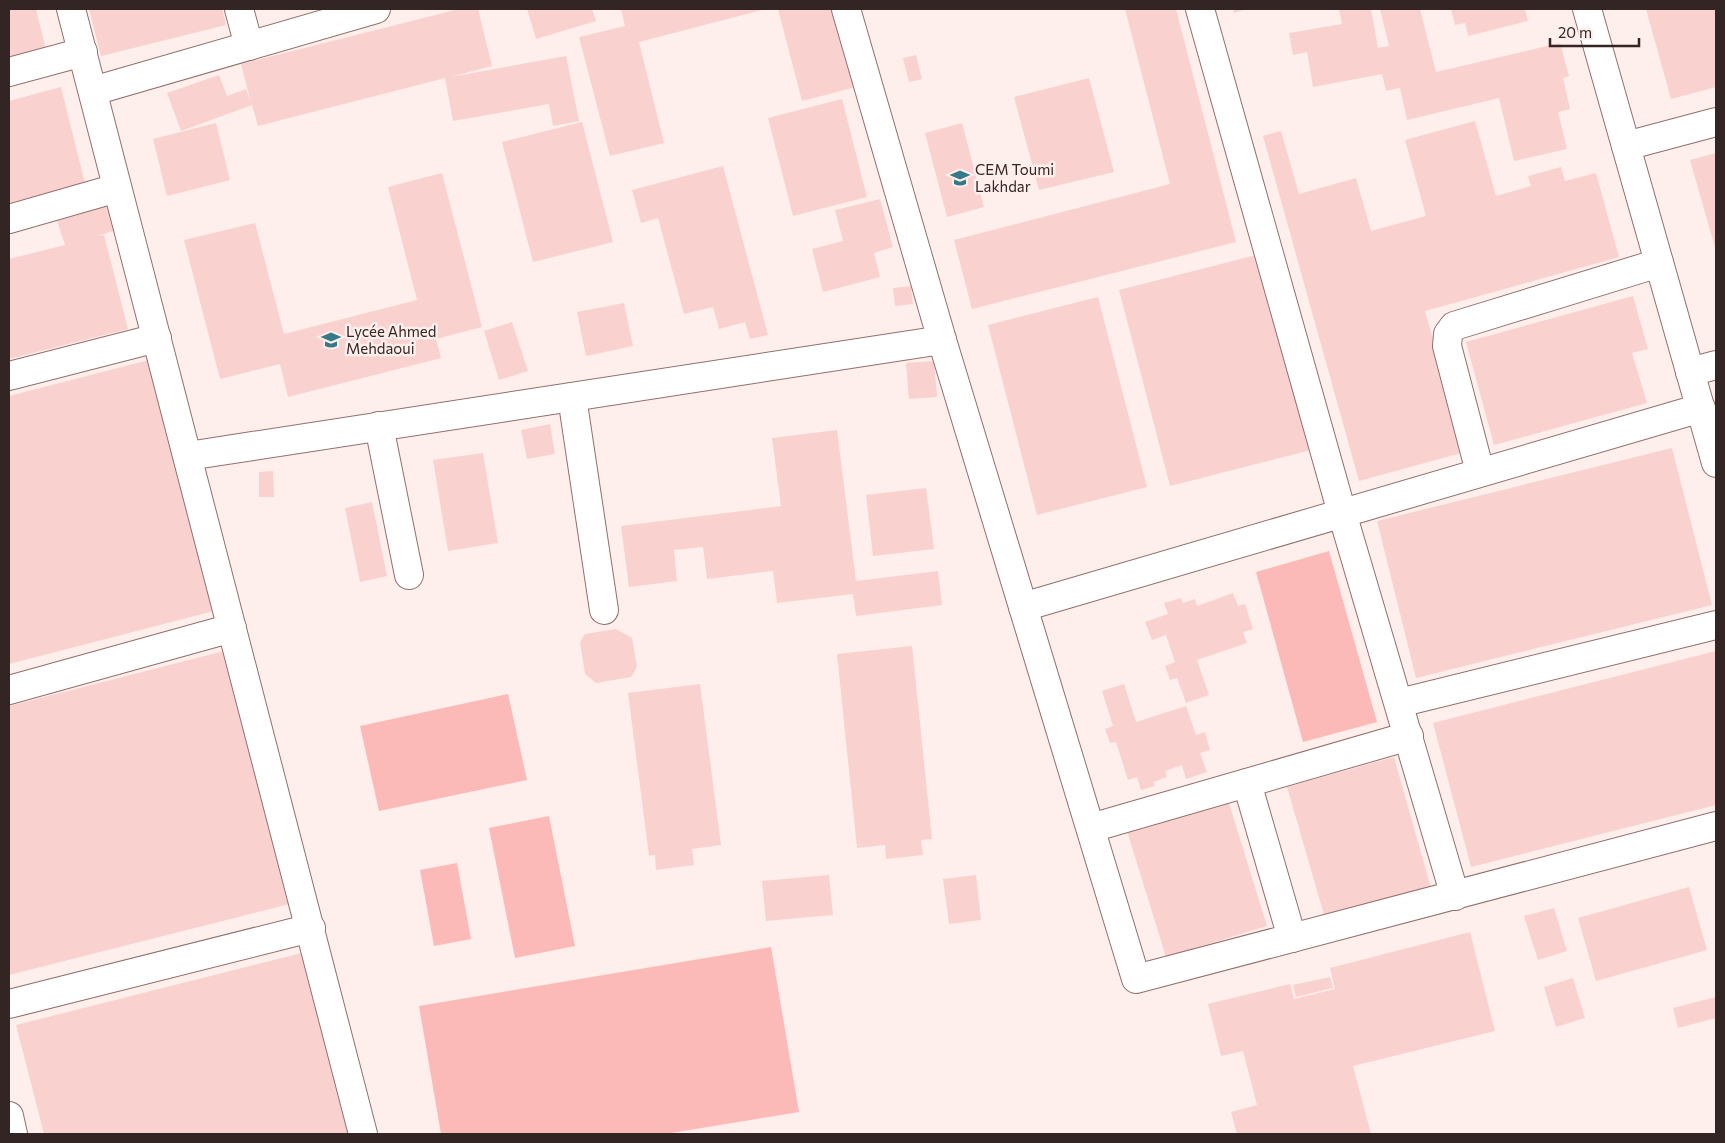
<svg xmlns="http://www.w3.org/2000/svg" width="1725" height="1143" font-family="Commissioner,sans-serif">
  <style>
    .green { fill: #fbbab7 }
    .building { fill: #f9d2d0 }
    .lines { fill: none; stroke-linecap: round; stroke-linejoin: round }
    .minor-casing { stroke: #926f6d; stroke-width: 30 }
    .minor { stroke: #fff; stroke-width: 28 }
    .labels { text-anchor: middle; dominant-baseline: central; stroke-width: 5; stroke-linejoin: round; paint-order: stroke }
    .poi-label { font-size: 15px; fill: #332524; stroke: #feeeec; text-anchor: start }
  </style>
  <rect width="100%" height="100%" fill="#feeeec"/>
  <g class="green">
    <polygon points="1329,551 1377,722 1303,742 1256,572"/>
    <polygon points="508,694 527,780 379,811 360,726"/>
    <polygon points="549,816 575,946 515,958 489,828"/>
    <polygon points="457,863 471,939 434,946 420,870"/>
    <polygon points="771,947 799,1112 665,1134 441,1134 419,1006"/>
  </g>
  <g class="building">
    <polygon points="9,9 36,9 46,50 9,60"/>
    <polygon points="89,9 222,9 226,25 101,56"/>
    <polygon points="459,9 478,9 492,66 450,77 566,56 579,121 553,126 549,104 453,121 445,78 258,126 252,105 181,131 167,93 219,75 227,96 246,89 251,103 241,64"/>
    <polygon points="527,9 592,9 596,21 536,39"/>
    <polygon points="621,9 766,9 639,42 664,143 610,156 579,37 625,26"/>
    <polygon points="778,9 835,9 856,87 802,101"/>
    <polygon points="1125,9 1176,9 1236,242 972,309 954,240 1170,184"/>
    <polygon points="1233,9 1246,9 1234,13"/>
    <polygon points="1339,9 1371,9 1378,48 1389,46 1380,9 1420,9 1436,72 1560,43 1569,76 1563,78 1570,109 1558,112 1567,149 1514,161 1499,98 1407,120 1400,88 1386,91 1382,74 1313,87 1307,52 1293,55 1289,33 1342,24"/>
    <polygon points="1451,9 1525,9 1528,21 1468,36 1465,23 1455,25"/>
    <polygon points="1646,9 1716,9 1716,87 1671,99"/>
    <polygon points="916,55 922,79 909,82 903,58"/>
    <polygon points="1089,78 1114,172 1039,190 1014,97"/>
    <polygon points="61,87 85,183 9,203 9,101"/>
    <polygon points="842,99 867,197 793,216 768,118"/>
    <polygon points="1475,121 1496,196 1531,186 1528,176 1561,167 1565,181 1596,173 1619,257 1425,311 1465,452 1359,481 1263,136 1281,131 1299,194 1356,178 1371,231 1426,216 1405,140"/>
    <polygon points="582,122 613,242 533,262 502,142"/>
    <polygon points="216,123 230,180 167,196 153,139"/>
    <polygon points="962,123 984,207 947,217 925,133"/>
    <polygon points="1716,153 1716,251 1690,160"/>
    <polygon points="723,166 768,335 750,339 745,322 719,329 713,307 684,314 658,218 641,223 632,190"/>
    <polygon points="442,173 482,327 436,339 441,358 288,397 280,364 220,379 184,240 255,223 284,334 417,300 388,187"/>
    <polygon points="880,199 893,247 874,253 880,277 823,292 812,249 843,241 835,210"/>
    <polygon points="123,201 131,226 97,236 104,235 128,329 9,359 9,259 65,245 57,221"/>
    <polygon points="1268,252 1319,448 1170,486 1119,290"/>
    <polygon points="911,286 913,304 895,306 893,288"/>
    <polygon points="1633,296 1648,349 1632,353 1647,403 1494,445 1466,342"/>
    <polygon points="1098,297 1147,487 1037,515 988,325"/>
    <polygon points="624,303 633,346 586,356 577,312"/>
    <polygon points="512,322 528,371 499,380 484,331"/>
    <polygon points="149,360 214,611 9,664 9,396"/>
    <polygon points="934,361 937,397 909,399 906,363"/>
    <polygon points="550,424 555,454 527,459 521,430"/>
    <polygon points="837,430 856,581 938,571 942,605 856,616 853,594 777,603 773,571 707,579 703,547 674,550 677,581 629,587 621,526 781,506 772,438"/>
    <polygon points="1672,448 1712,605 1416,678 1377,521"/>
    <polygon points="483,453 498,543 448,551 433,460"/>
    <polygon points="273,471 274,497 259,497 259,472"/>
    <polygon points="926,488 934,549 873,556 866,495"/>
    <polygon points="372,502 387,576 360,582 345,508"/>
    <polygon points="1233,593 1238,606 1245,604 1253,629 1243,632 1247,643 1197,660 1209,695 1186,703 1177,678 1170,680 1165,666 1175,662 1166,635 1152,640 1145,622 1168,614 1164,603 1181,598 1183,603 1195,599 1197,606"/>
    <polygon points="616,629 632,638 637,667 631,677 596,683 585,674 580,642 585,634"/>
    <polygon points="912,646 932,839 921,840 923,855 886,859 885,845 857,848 837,654"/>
    <polygon points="228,650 293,903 9,975 9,706"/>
    <polygon points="1716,651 1716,805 1471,867 1433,723"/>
    <polygon points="700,684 721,845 692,849 694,865 656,870 655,855 649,856 628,693"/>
    <polygon points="1124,684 1136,722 1186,706 1196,735 1205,732 1210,750 1200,753 1207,772 1186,779 1182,765 1165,771 1167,777 1153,782 1155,786 1141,790 1137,777 1128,780 1116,742 1110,743 1105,729 1113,726 1102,691"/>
    <polygon points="1394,757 1431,888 1325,918 1287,787"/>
    <polygon points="1228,800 1267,926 1166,957 1127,831"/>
    <polygon points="829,875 833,915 766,921 762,881"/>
    <polygon points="976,875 981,920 949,924 943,879"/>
    <polygon points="1689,887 1707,950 1596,981 1578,918"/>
    <polygon points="1554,908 1567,951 1538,960 1524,916"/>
    <polygon points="1470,932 1495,1031 1353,1066 1371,1134 1237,1134 1231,1112 1257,1105 1243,1051 1221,1056 1208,1004 1290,984 1294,999 1335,989 1330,968"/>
    <polygon points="302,953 349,1134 44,1134 16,1025"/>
    <polygon points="1330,977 1333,988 1296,997 1293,985"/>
    <polygon points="1573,978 1585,1018 1556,1027 1544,987"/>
    <polygon points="1716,997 1716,1018 1678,1028 1673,1008"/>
  </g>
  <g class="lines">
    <g class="minor-casing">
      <g id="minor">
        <polyline points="71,9 363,1134"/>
        <polyline points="239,9 249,46"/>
        <polyline points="1200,9 1342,513 1455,896"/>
        <polyline points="1587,9 1716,463"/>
        <polyline points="9,72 83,52"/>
        <polyline points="93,91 376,9"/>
        <polyline points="1626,146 1716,122"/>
        <polyline points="9,219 117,188"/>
        <polyline points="942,340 1136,979 1716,826"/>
        <polyline points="1690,372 1716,365"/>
        <polyline points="9,376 157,338"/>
        <polyline points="572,397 604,610"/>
        <polyline points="379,426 409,575"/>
        <polyline points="188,456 942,340 846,9"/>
        <polyline points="1480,472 1447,346 1448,334 1454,326 1659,263"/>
        <polyline points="1023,607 1701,408"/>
        <polyline points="9,690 232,628"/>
        <polyline points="1399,703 1716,625"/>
        <polyline points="1247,783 1292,938"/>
        <polyline points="1091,828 1409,736"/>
        <polyline points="9,1004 311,928"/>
        <polyline points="9,1116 13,1134"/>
      </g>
    </g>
    <use href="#minor" class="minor"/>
  </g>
  <defs>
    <g id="school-bare" transform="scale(1.5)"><path d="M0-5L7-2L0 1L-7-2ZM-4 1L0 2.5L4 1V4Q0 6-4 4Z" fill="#367a89" stroke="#feeeec" stroke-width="2.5" paint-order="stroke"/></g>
  </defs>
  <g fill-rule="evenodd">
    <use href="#school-bare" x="960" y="178"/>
    <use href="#school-bare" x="331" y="340"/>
  </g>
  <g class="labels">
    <g class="poi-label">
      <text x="975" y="169">CEM Toumi<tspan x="975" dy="17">Lakhdar</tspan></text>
      <text x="346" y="331">Lycée Ahmed<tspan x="346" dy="17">Mehdaoui</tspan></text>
    </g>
  </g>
  <rect width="1725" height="1143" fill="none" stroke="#332524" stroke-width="20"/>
  <path d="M1550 38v8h89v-8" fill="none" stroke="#332524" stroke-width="2.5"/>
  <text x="1558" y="38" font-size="15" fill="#332524" stroke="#feeeec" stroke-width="4" paint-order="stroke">20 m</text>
</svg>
